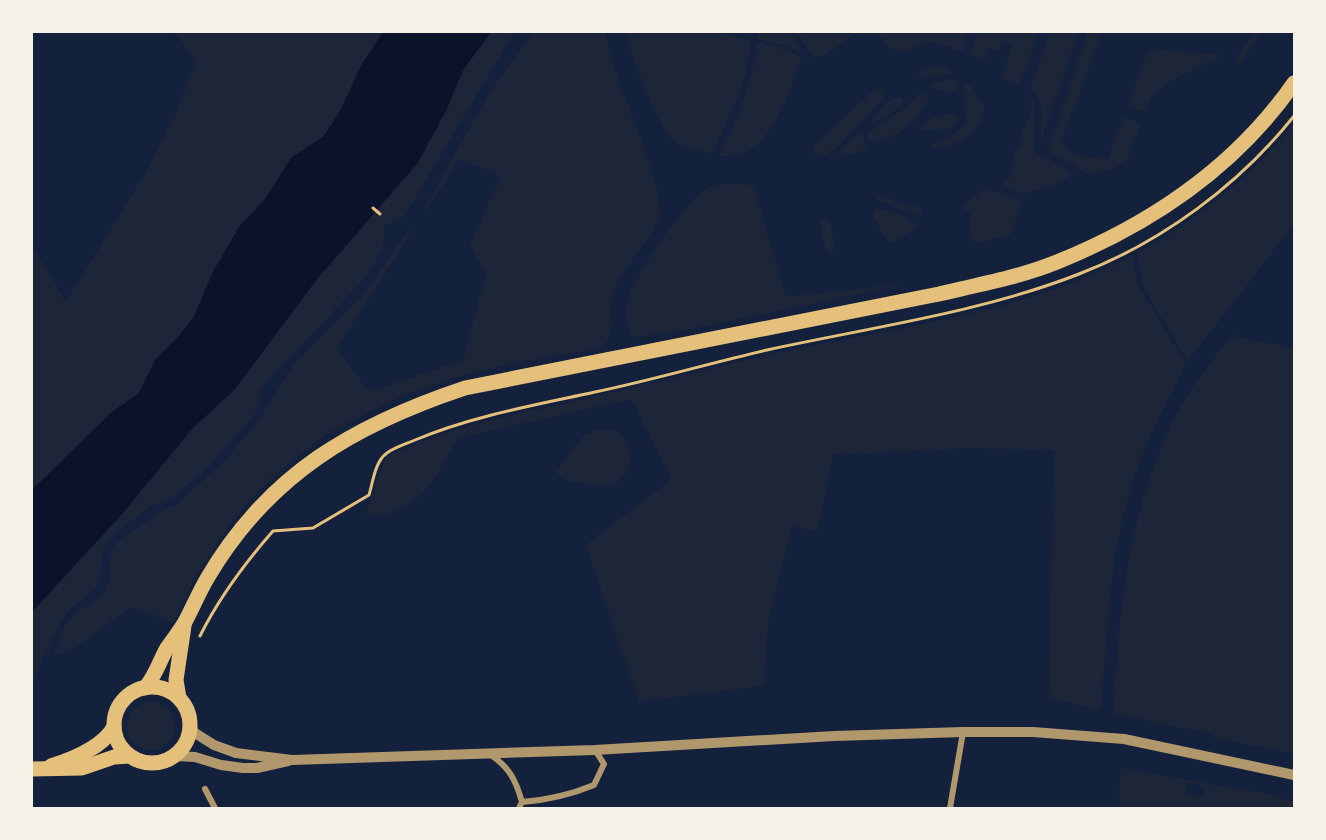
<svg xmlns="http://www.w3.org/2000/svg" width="1326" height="840" font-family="Ubuntu,sans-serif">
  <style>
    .green { fill: #1d2539; fill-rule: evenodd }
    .water { fill: #0b132b }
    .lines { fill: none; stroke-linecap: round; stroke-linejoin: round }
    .path { stroke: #e5c07b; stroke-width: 3 }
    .minor { stroke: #b1986c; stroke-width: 6 }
    .tertiary { stroke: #b1986c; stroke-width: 10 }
    .primary { stroke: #e5c07b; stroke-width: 15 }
  </style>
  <rect width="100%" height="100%" fill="#14213d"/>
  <g class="green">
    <polygon points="174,32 383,32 362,64 341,109 324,136 291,158 265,199 239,227 214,270 194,316 179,336 156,359 139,393 112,412 32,490 32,245 66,302 145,174 174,118 196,61"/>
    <polygon points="491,32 514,32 404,217 384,225 383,248 366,277 260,389 260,402 253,417 203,472 173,497 151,506 113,535 103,550 100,579 95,589 68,611 52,638 32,683 32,612 123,513 192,429 235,389 317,279 417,164 446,111 463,70"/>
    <path d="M533 32H606C608 47 611 62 617 76 626 102 666 194 659 216 652 240 625 264 614 290 606 309 619 338 599 348L507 364 446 380 405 394 325 435 281 470 256 493 228 527 197 574 173 623 132 607 71 650 53 656C58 643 62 628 71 618 82 606 100 602 107 587 113 572 105 556 117 542L166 508 177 505 224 461 257 423 292 367 361 297 403 238 419 220 337 348 369 392 463 360 486 274 470 245 501 176 460 159 426 211 425 207 489 94Z"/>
    <path d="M626 32H715L751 41 745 79 712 154C699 150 683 149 673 140 658 127 630 53 626 32Z"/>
    <polygon points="759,32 790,32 803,54 783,45 757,39"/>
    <polygon points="796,32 838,32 837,35 858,32 823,56 813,57"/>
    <path d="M874 32H968L964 42 967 43 964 52 930 41C915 46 902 59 888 46 883 41 880 36 874 32Z"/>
    <polygon points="977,32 1038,32 1020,85 1002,79 1012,44 1003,41 999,51 989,48 985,60 970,55"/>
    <path d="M1050 32H1078L1041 141C1040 125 1047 99 1030 89Z"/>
    <path d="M1088 32H1099L1098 43 1062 138 1065 148C1076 155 1085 162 1098 156L1108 159 1124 117 1140 124 1127 160 1113 169 1087 174 1048 151Z"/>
    <polygon points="1254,32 1261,32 1240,64 1234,62"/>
    <path d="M757 42 781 48 802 57C787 94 769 163 719 156 737 119 753 84 757 42Z"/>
    <path d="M1149 49 1218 54V59C1200 65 1161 83 1151 98 1148 102 1147 108 1145 112L1127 106Z"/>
    <polygon points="939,64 949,68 950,74 916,78 922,71"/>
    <path d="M952 80 956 81 958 85 956 90C946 94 938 91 930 86L934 82Z"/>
    <path d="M966 82 972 87 984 107C986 130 953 151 932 148L931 145 950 137 966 124 964 85Z"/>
    <polygon points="879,88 884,91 883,99 839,145 826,155 815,156 813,150 817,143 874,90"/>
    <path d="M924 93 928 98C924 117 886 150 867 138L868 132 905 109 920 94Z"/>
    <path d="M898 97 902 98 901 106 882 119 874 122 873 119C878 111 888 99 898 97Z"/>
    <path d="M1032 99C1039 116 1029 137 1037 154L1066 168 1072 174C1066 181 1036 192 1026 193 1018 193 1010 189 1002 186L1004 180H1008L1014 166 1011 163 1015 150H1019L1024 135 1021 133 1033 109 1030 104Z"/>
    <path d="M956 115 959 118 958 123 946 129 921 130C927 116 941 114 956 115Z"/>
    <path d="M1294 123V224L1188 361 1142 285 1137 253C1196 221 1252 176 1294 123Z"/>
    <polygon points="859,132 867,145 867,149 861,152 839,155 838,152"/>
    <path d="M753 185 786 297 911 283 677 332 637 337 631 336C627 324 624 312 628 300 635 275 688 195 712 186 720 183 743 185 753 185Z"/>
    <polygon points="987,189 1022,201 1010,235 979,243 972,241 970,212 965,211 964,204 980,192"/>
    <polygon points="877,194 906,205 921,208 922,214 918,216 877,200"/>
    <polygon points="879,209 904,216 917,225 917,229 892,242 887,241 874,217 874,211"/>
    <polygon points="824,217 830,221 835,248 831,253 828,253 826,250 820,222"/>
    <path d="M1133 255 1135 274 1139 287 1186 364C1167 402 1146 440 1133 480 1109 554 1107 634 1101 711L1049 698 1054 450 968 448 833 455 817 532 792 526 768 623 764 686 639 701 586 545 672 479 631 399 458 438C437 472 433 495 394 511 385 515 376 518 366 515L385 459C394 451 407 448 418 443 468 423 522 413 576 401 647 385 717 365 788 351 904 326 1027 312 1133 255Z"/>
    <path d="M1233 334 1235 337 1294 348V754L1213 737V734L1114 714C1117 627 1126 535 1159 454 1163 443 1167 431 1173 420 1190 389 1211 361 1233 334Z"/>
    <path d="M597 430C602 430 610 429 615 431 636 439 633 476 613 485 605 488 589 485 581 483 571 481 563 481 556 472L584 435Z"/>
    <circle cx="151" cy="726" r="24"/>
    <path d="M1120 768 1263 793 1294 802V808H1119ZM1187 783 1200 784V787L1204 788 1203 797 1186 795Z"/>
  </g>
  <polygon class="water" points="383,32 491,32 463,70 446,111 417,164 317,279 235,389 192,429 123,513 32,612 32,490 112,412 139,393 156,359 179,336 194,316 214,270 239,227 265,199 291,158 324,136 341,109 362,64"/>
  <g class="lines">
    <g class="path">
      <polyline points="373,208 380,214"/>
      <path d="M200 636C219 598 245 563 273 531L313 528 369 495C373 482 375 461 387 453 395 447 406 444 415 440 472 416 535 405 595 392 653 380 710 363 767 350 872 327 979 313 1079 274 1162 242 1239 185 1294 116"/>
    </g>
    <g class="minor">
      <path d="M491 755C510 768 516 781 522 802"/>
      <polyline points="205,789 215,808"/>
      <path d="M519 808 522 802C548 800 570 795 594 785L604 764 595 750"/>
      <polyline points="950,808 963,732"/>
    </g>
    <g class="tertiary">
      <polyline points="190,727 195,733 214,745 236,753 292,760 595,750 834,736 963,732 1033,732 1124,739 1294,775"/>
      <polyline points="174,756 195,757 221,765 243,768 257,768 288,761"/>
    </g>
    <g class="primary">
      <circle cx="152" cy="725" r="38"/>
      <path d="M145 688C156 675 159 662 167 648 173 639 180 631 185 622 193 607 199 592 208 577 269 474 354 425 465 388L939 294C978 285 1020 277 1057 262 1151 224 1236 166 1294 83"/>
      <polyline points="179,698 176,680 184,626"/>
      <path d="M51 766C73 759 102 748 114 727"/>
      <polyline points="32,769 82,768 114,757 130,756"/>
    </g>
  </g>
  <rect width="1326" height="840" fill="none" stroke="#f6f1e7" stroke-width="66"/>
</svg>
